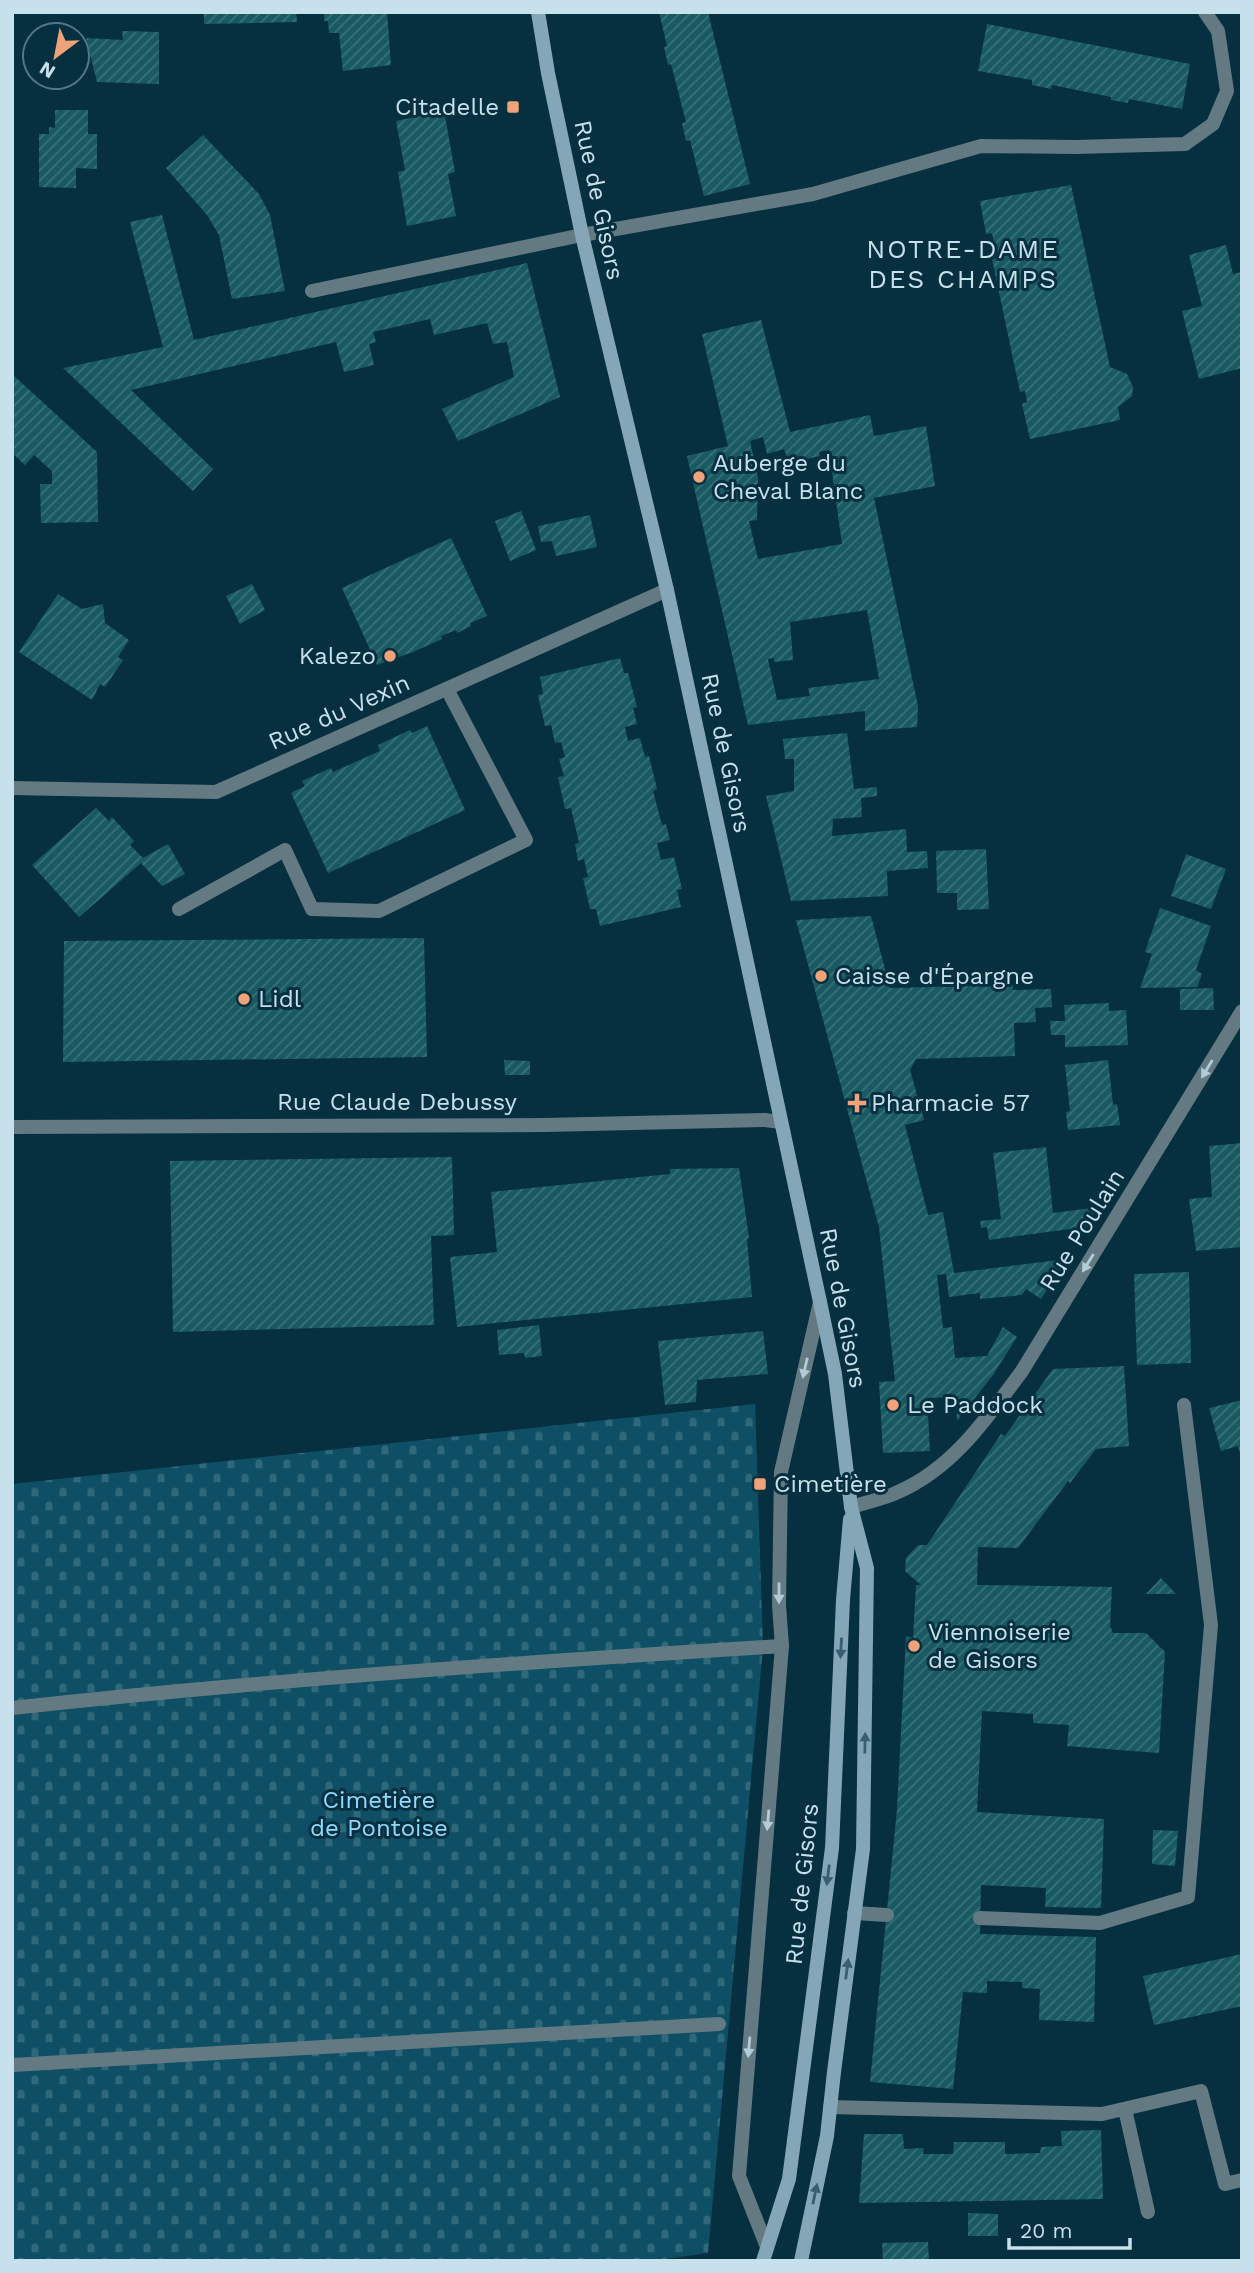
<svg xmlns="http://www.w3.org/2000/svg" width="1254" height="2273" font-family="'Work Sans',sans-serif">
  <style>
    .cemetery { fill: url(#cemetery-stones) }
    .building { fill: url(#building-hatch); fill-rule: evenodd }
    .lines { fill: none; stroke-linecap: round; stroke-linejoin: round }
    .service { stroke: #647a83; stroke-width: 14 }
    .minor { stroke: #647a83; stroke-width: 14 }
    .secondary { stroke: #84a6b6; stroke-width: 14 }
    .oneway { fill: #b2ccd7 }
    .oneway2 { fill: #385f6f }
    .poi-dot { fill: #f0a27a; stroke: #06303f; stroke-width: 2.5 }
    .labels { text-anchor: middle; dominant-baseline: central; stroke-width: 6; stroke-linejoin: round; paint-order: stroke }
    .poi-label { font-size: 24px; fill: #c6e0ec; stroke: #06303f; text-anchor: start }
    .street-label { font-size: 24px; fill: #c6e0ec; stroke: #06303f }
    .park-label { font-size: 24px; fill: #8cdafd; stroke: #06303f }
    .neighbourhood-label { font-size: 26px; letter-spacing: 2px; fill: #c6e0ec; stroke: #06303f }
  </style>
  <defs>
    <pattern id="cemetery-stones" width="16" height="16" patternUnits="userSpaceOnUse" patternTransform="scale(1.75)"><rect width="16" height="16" fill="#0f4f65"/><path d="M2 7V4a2 2 0 0 1 4 0v3zM10 15v-3a2 2 0 0 1 4 0v3z" fill="#30687b"/></pattern>
    <pattern id="building-hatch" width="6" height="6" patternUnits="userSpaceOnUse" patternTransform="scale(1.75)"><rect width="6" height="6" fill="#195a62"/><path d="M-1 1l2-2M0 6l6-6M5 7l2-2" fill="none" stroke="#397179"/></pattern>
  </defs>
  <rect width="100%" height="100%" fill="#06303f"/>
  <polygon class="cemetery" points="755,1404 763,1647 708,2253 650,2261 12,2261 12,1484"/>
  <g class="building">
    <polygon points="204,12 296,12 297,22 204,24"/>
    <polygon points="324,12 387,12 391,65 343,71 339,33 329,33 328,21 324,21"/>
    <polygon points="659,12 708,12 750,184 704,196 690,140 686,141 682,123 686,122 671,64 668,65 664,47 667,46"/>
    <polygon points="987,24 1190,64 1182,109 1129,99 1128,103 1111,100 1111,97 1052,85 1051,89 1032,85 1032,80 978,71"/>
    <polygon points="122,31 159,32 159,84 97,82 86,38 123,40"/>
    <polygon points="55,110 88,110 88,134 97,134 97,169 76,168 76,188 39,187 39,134 49,134 49,127 55,128"/>
    <polygon points="444,111 455,172 448,174 456,216 407,226 398,172 405,170 396,121"/>
    <polygon points="203,135 259,194 270,215 285,291 232,299 219,235 207,215 166,168"/>
    <polygon points="1071,185 1110,367 1127,374 1133,387 1132,396 1118,407 1120,420 1030,439 1022,404 1027,402 1025,391 1020,392 992,259 997,257 992,233 986,234 980,201"/>
    <polygon points="162,215 194,340 527,263 560,397 458,441 442,409 514,377 507,342 493,344 487,323 434,335 430,319 373,332 376,342 369,344 374,365 344,372 336,342 131,390 213,469 193,491 63,368 163,347 130,222"/>
    <polygon points="1226,245 1233,274 1242,272 1242,368 1199,379 1182,311 1202,306 1189,255"/>
    <path d="M761 320 790 432 870 415 874 436 926 426 935 486 874 498 918 706 917 727 865 731V711L748 725 687 456 728 446 702 334ZM763 437 767 454 784 449 789 463 820 456 819 452 829 450 842 544 758 559 749 521 757 520 758 477 750 441ZM867 610 879 679 808 688 810 696 777 700 768 659 774 658V662L793 660 790 622Z"/>
    <polygon points="12,374 97,452 98,522 41,523 40,484 52,484 52,471 34,455 25,465 12,453"/>
    <polygon points="521,511 536,550 510,561 495,521"/>
    <polygon points="590,515 597,547 556,556 552,541 541,542 538,526"/>
    <polygon points="451,538 487,616 470,623 471,626 457,633 456,630 441,636 442,639 413,652 377,665 342,588"/>
    <polygon points="252,584 265,610 240,624 226,596"/>
    <polygon points="58,594 82,609 103,604 105,623 129,640 118,657 123,660 105,687 100,684 92,700 19,652"/>
    <polygon points="620,658 624,673 628,673 637,707 633,708 637,724 625,727 628,741 640,738 645,757 649,756 657,789 653,791 662,825 666,824 670,840 657,843 661,860 674,857 682,889 677,890 681,907 600,926 596,909 590,909 583,878 588,877 584,859 578,861 575,844 579,843 571,808 565,809 558,777 564,776 559,759 565,757 561,742 555,743 551,725 545,726 538,695 543,694 540,677"/>
    <polygon points="427,726 465,810 328,873 291,793 305,786 302,781 331,768 333,772 380,751 378,745 410,730 412,733"/>
    <polygon points="847,733 854,789 877,787 877,796 861,798 862,817 833,819 832,836 906,829 907,852 927,851 928,868 887,871 888,896 791,901 766,796 794,791 794,759 785,759 783,739"/>
    <polygon points="96,808 109,821 112,817 134,841 130,845 143,858 168,844 185,874 162,886 141,863 79,917 32,865"/>
    <polygon points="986,849 989,909 957,910 957,893 937,893 936,851"/>
    <polygon points="1186,854 1226,869 1211,909 1171,896"/>
    <polygon points="1160,908 1211,926 1196,970 1202,974 1197,987 1140,988 1152,954 1145,952"/>
    <polygon points="871,916 890,988 1013,985 1013,990 1051,989 1052,1007 1035,1008 1036,1022 1014,1023 1015,1056 916,1059 910,1070 924,1120 905,1125 928,1215 943,1212 954,1273 1067,1259 1041,1299 1026,1289 1022,1295 980,1299 980,1293 949,1297 946,1274 937,1275 943,1328 952,1327 955,1358 987,1356 1003,1327 1017,1337 993,1375 957,1421 956,1397 927,1398 930,1451 883,1453 879,1382 895,1381 879,1227 796,920"/>
    <polygon points="424,938 427,1057 63,1062 64,941"/>
    <polygon points="1213,988 1214,1010 1180,1010 1180,989"/>
    <polygon points="1109,1003 1109,1011 1126,1010 1128,1045 1065,1047 1065,1035 1051,1035 1050,1021 1065,1021 1064,1005"/>
    <polygon points="504,1060 530,1061 530,1075 505,1075"/>
    <polygon points="1108,1060 1113,1105 1117,1104 1120,1125 1068,1130 1066,1112 1070,1111 1065,1065"/>
    <polygon points="1242,1143 1242,1247 1196,1251 1189,1199 1212,1197 1209,1146"/>
    <polygon points="1046,1147 1053,1213 1099,1207 1085,1227 989,1240 987,1227 981,1228 980,1221 1001,1219 993,1153"/>
    <polygon points="452,1157 454,1235 431,1236 434,1325 173,1332 170,1161"/>
    <polygon points="739,1168 749,1238 747,1239 752,1297 457,1327 450,1257 497,1252 491,1192 670,1174 670,1169"/>
    <polygon points="1189,1272 1191,1363 1137,1365 1134,1274"/>
    <polygon points="539,1325 542,1356 525,1358 524,1353 499,1355 497,1330"/>
    <polygon points="763,1331 768,1374 697,1380 696,1402 665,1405 658,1341"/>
    <polygon points="1124,1366 1129,1446 1096,1449 1070,1483 1068,1481 1018,1548 978,1547 977,1585 1112,1587 1110,1626 1113,1633 1146,1633 1165,1652 1159,1753 1067,1746 1069,1725 1033,1723 1033,1714 982,1711 977,1812 1104,1819 1101,1908 1045,1907 1046,1888 981,1885 980,1934 1096,1937 1094,2022 1039,2020 1040,1989 1022,1988 1022,1982 987,1981 987,1993 963,1992 953,2089 870,2082 897,1809 906,1636 913,1638 916,1585 921,1585 905,1571 906,1558 918,1545 927,1545 1001,1434 1005,1436 1053,1369"/>
    <polygon points="1242,1400 1242,1457 1241,1457 1238,1446 1221,1451 1209,1408"/>
    <polygon points="1161,1578 1176,1594 1146,1594"/>
    <polygon points="1153,1830 1178,1831 1175,1866 1152,1864"/>
    <polygon points="1242,1954 1242,2006 1154,2025 1143,1976"/>
    <polygon points="1101,2130 1103,2199 859,2203 864,2134 903,2134 904,2149 924,2148 923,2154 953,2154 954,2142 1005,2142 1005,2154 1040,2153 1041,2147 1062,2146 1061,2131"/>
    <polygon points="968,2213 998,2214 998,2236 968,2236"/>
    <polygon points="928,2242 929,2261 883,2261 882,2243"/>
  </g>
  <g class="lines">
    <g class="service">
      <polyline points="312,291 582,235 813,194 981,146 1075,147 1185,144 1213,124 1227,91 1218,31 1205,12"/>
      <polyline points="12,788 216,792 667,590"/>
      <polyline points="179,909 285,850 312,909 379,911 526,840 447,689"/>
      <path d="M12 1708C268 1680 525 1662 782 1646"/>
      <polyline points="854,1913 887,1915"/>
      <polyline points="980,1918 1100,1923 1188,1897 1211,1625 1184,1405"/>
      <polyline points="12,2065 719,2024"/>
      <polyline points="830,2107 1102,2114 1201,2091 1225,2184 1242,2180"/>
      <polyline points="1125,2109 1148,2212"/>
      <polyline points="767,2247 739,2176 782,1646 779,1605 781,1472 820,1302"/>
    </g>
    <g class="minor">
      <polyline points="12,1127 545,1125 765,1120 781,1122"/>
      <path d="M851 1507C866 1502 884 1499 898 1492 953 1468 987 1418 1022 1371L1242 1011"/>
    </g>
    <g class="secondary">
      <polyline points="538,12 548,73 582,235 667,590 820,1302 835,1374 851,1507 867,1568 863,1849 834,2072 827,2136 801,2261"/>
      <polyline points="763,2261 789,2179 832,1848 843,1600 850,1519"/>
    </g>
  </g>
  <defs><path id="oneway-solid" d="M-6-.8H1V-3.2L6.5 0L1 3.2V.8H-6Z" transform="scale(1.75)"/></defs>
  <g class="oneway">
    <use href="#oneway-solid" transform="translate(1207 1069) rotate(121)"/>
    <use href="#oneway-solid" transform="translate(1088 1263) rotate(122)"/>
    <use href="#oneway-solid" transform="translate(805 1368) rotate(103)"/>
    <use href="#oneway-solid" transform="translate(779 1593) rotate(90)"/>
    <use href="#oneway-solid" transform="translate(768 1820) rotate(95)"/>
    <use href="#oneway-solid" transform="translate(749 2047) rotate(95)"/>
  </g>
  <g class="oneway2">
    <use href="#oneway-solid" transform="translate(841 1648) rotate(93)"/>
    <use href="#oneway-solid" transform="translate(865 1743) rotate(-89)"/>
    <use href="#oneway-solid" transform="translate(828 1875) rotate(97)"/>
    <use href="#oneway-solid" transform="translate(847 1969) rotate(-83)"/>
    <use href="#oneway-solid" transform="translate(815 2194) rotate(-78)"/>
  </g>
  <g class="poi-dot">
    <rect x="506" y="100" width="14" height="14" rx="3.5"/>
    <circle cx="699" cy="477" r="7"/>
    <circle cx="390" cy="656" r="7"/>
    <circle cx="821" cy="976" r="7"/>
    <circle cx="244" cy="999" r="7"/>
    <path d="M853.5 1092.5h7v7h7v7h-7v7h-7v-7h-7v-7h7z"/>
    <circle cx="893" cy="1405" r="7"/>
    <rect x="753" y="1477" width="14" height="14" rx="3.5"/>
    <circle cx="914" cy="1646" r="7"/>
  </g>
  <g class="labels">
    <g class="poi-label">
      <text x="499" y="107" text-anchor="end">Citadelle</text>
      <text x="713" y="463">Auberge du<tspan x="713" dy="28">Cheval Blanc</tspan></text>
      <text x="376" y="656" text-anchor="end">Kalezo</text>
      <text x="835" y="976">Caisse d'Épargne</text>
      <text x="258" y="999">Lidl</text>
      <text x="871" y="1103">Pharmacie 57</text>
      <text x="907" y="1405">Le Paddock</text>
      <text x="774" y="1484">Cimetière</text>
      <text x="928" y="1632">Viennoiserie<tspan x="928" dy="28">de Gisors</tspan></text>
    </g>
    <g class="street-label">
      <text transform="translate(599 200) rotate(78)">Rue de Gisors</text>
      <text transform="translate(339 712) rotate(-24)">Rue du Vexin</text>
      <text transform="translate(726 753) rotate(78)">Rue de Gisors</text>
      <text x="397" y="1102">Rue Claude Debussy</text>
      <text transform="translate(1082 1230) rotate(-58)">Rue Poulain</text>
      <text transform="translate(843 1308) rotate(79)">Rue de Gisors</text>
      <text transform="translate(802 1884) rotate(-84)">Rue de Gisors</text>
    </g>
    <g class="park-label">
      <text x="379" y="1800">Cimetière<tspan x="379" dy="28">de Pontoise</tspan></text>
    </g>
    <g class="neighbourhood-label">
      <text x="963" y="249">NOTRE-DAME<tspan x="963" dy="30">DES CHAMPS</tspan></text>
    </g>
  </g>
  <rect width="1254" height="2273" fill="none" stroke="#c6e0ec" stroke-width="28"/>
  <g transform="translate(56 56) rotate(212)"><circle r="33" fill="#06303f" stroke="#537684" stroke-width="2"/>
  <path d="M0-5L12 26L0 18L-12 26Z" fill="#f0a27a"/>
  <text y="-10" font-size="19" font-weight="bold" text-anchor="middle" fill="#c6e0ec">N</text>
  </g>
  <path d="M1009 2238v10h121v-10" fill="none" stroke="#c6e0ec" stroke-width="3.5"/>
  <text x="1020" y="2238" font-size="21" fill="#c6e0ec" stroke="#06303f" stroke-width="5" paint-order="stroke">20 m</text>
</svg>
